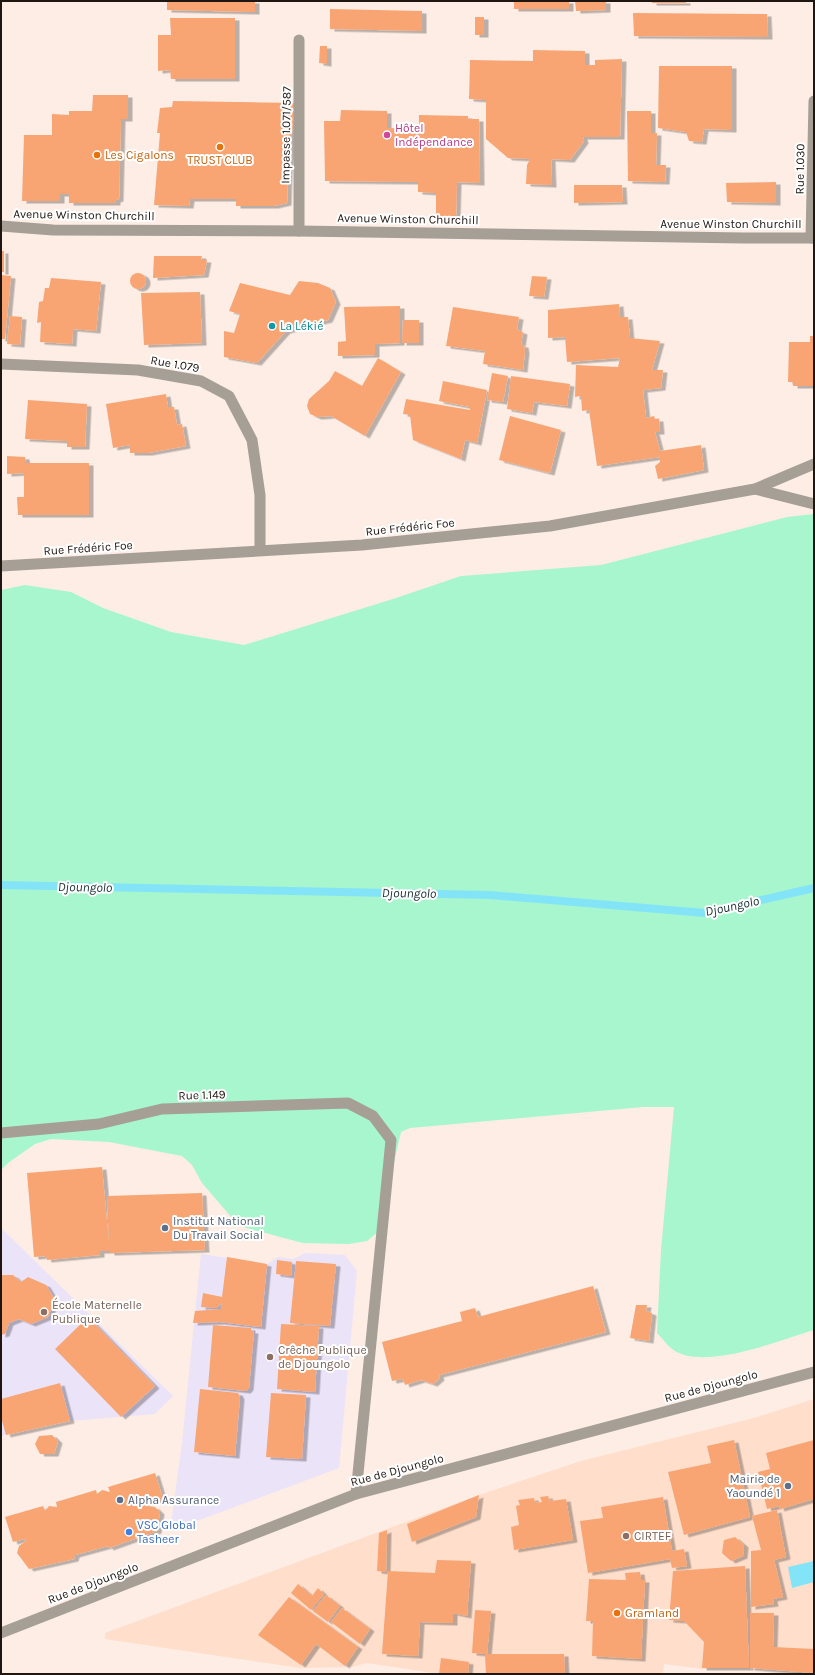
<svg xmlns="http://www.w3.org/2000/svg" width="815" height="1675" font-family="Karla,sans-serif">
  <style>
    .built { fill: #ffdecb }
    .education { fill: #ebe3f8 }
    .green { fill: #a8f6cd }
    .water { fill: #84e4f7 }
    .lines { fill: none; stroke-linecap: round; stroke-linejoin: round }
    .stream { stroke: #84e4f7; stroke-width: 8 }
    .building { fill: #f8a573; filter: url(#shadow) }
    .service { stroke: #a69f96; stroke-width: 11 }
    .minor { stroke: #a69f96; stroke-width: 11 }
    .tertiary { stroke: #a69f96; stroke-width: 11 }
    .hotel-dot { fill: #d1479c; stroke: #fff; stroke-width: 1.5 }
    .food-dot { fill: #e8710a; stroke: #fff; stroke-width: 1.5 }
    .culture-dot { fill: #0f9aa8; stroke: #fff; stroke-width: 1.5 }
    .service-dot { fill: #5c6f8a; stroke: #fff; stroke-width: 1.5 }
    .education-dot { fill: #8d6e63; stroke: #fff; stroke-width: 1.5 }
    .shop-dot { fill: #3f7fe0; stroke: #fff; stroke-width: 1.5 }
    .labels { text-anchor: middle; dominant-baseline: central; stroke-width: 4; stroke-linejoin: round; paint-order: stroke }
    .hotel-label { font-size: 12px; fill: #b23c85; stroke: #fff; text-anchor: start }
    .street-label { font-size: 12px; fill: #1f1611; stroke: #fff }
    .food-label { font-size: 12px; fill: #c56008; stroke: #fff; text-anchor: start }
    .culture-label { font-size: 12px; fill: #0d838f; stroke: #fff; text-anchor: start }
    .service-label { font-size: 12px; fill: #4e5e75; stroke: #fff; text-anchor: start }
    .education-label { font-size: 12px; fill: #785e54; stroke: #fff; text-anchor: start }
    .shop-label { font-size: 12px; fill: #366cbe; stroke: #fff; text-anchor: start }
    .water-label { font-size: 13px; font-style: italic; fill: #172e32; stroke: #fff }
  </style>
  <defs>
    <filter id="shadow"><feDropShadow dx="4.5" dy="2.5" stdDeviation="0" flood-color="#0004"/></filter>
  </defs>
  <rect width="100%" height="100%" fill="#fdede5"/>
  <polygon class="built" points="814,1399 814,1674 751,1669 703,1669 664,1664 663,1674 440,1674 367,1663 352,1667 300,1668 105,1639 105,1633 479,1495 581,1461 754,1418"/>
  <g class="education">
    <polygon points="1,1228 173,1396 155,1414 70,1421 1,1436"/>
    <polygon points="305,1253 345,1255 357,1271 339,1468 170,1531 182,1443 201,1254 267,1264 278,1257 293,1259"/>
  </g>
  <path class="green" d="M814 514V1330C780 1340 707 1370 675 1351 668 1347 663 1339 657 1333L661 1250 674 1107H643L410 1128 401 1132 378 1232 367 1241 349 1244 303 1243 239 1226 202 1183 192 1165 182 1156 109 1142 51 1139 35 1144 8 1163 1 1170V590L25 585 71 592 103 608 171 632 244 645 393 599 461 576 601 565 787 517Z"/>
  <polygon class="water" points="814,1561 814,1582 792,1588 788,1567"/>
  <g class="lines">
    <polyline class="stream" points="1,885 490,895 705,913 814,888"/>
  </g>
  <g class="building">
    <polygon points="167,1 255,1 255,12 167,10"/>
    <rect x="514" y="1" width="55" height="8"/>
    <polygon points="575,1 606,1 606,10 576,11"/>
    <rect x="652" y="1" width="34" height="2"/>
    <polygon points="330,9 422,11 422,31 330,29"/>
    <polygon points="633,13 767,14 768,37 634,36"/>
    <rect x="475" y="17" width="9" height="18"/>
    <polygon points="170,18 235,18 235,79 171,79 170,70 158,71 158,35 171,35"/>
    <polygon points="320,46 327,46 327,64 319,63"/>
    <polygon points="533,50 585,51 585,65 595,65 595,60 622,59 620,137 583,137 584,141 570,160 551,159 552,185 526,184 527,165 530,159 508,158 486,139 486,100 469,99 470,60 533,61"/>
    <polygon points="659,66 732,66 732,130 704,129 702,142 689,141 686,132 658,128"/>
    <polygon points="93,95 128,95 128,119 121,119 119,199 116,200 116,203 69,203 69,194 60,194 60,201 22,201 24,135 52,135 52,114 69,115 69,111 92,111"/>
    <polygon points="173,101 295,103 288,171 287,203 274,206 236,206 236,199 190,199 189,206 154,205 160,133 157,133 160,108 172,107"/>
    <polygon points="341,110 387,111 387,128 419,129 419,115 468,116 468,119 479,119 480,183 457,182 456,217 436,217 436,193 418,192 418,182 325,181 324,121 340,121"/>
    <polygon points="627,111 651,111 651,133 657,133 656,165 666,165 665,182 628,181"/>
    <polygon points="776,182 776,203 727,202 726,183"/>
    <polygon points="574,185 622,185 623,202 574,203"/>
    <rect x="1" y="251" width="3" height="21"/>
    <polygon points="154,256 202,256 201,260 207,260 204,275 153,278"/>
    <circle cx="138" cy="281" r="8"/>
    <polygon points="1,275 11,276 5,339 1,339"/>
    <polygon points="532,276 547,277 544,297 529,296"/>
    <polygon points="51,278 101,282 96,331 73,329 72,344 40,342 41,322 37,323 39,302 43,301 45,288 49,288"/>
    <polygon points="299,281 318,283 330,288 336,302 328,320 286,331 257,363 224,357 224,331 234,333 240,314 229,311 240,283 290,295"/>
    <polygon points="200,292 202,343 144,345 141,293"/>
    <polygon points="619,304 620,317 628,317 630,338 660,341 652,370 663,370 661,388 643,390 646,418 654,416 655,419 659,419 660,432 655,432 660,451 701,445 704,470 658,479 655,466 660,462 660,457 597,466 589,410 582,411 581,396 575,397 576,365 618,367 620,358 567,362 565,337 548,338 548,310"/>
    <polygon points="400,306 400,343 375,344 375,355 338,356 338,342 346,341 344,307"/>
    <polygon points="453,307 519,317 517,330 523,332 521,345 524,345 525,351 523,370 483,364 485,351 446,346"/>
    <polygon points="10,316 22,317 20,345 7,344"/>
    <polygon points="403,320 419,320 419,343 402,343"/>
    <polygon points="810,336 814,336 814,386 793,386 793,382 788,382 789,342 810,342"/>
    <polygon points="378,358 401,372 365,436 331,416 317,417 310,414 307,406 309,399 329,381 335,371 362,386"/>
    <polygon points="492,373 508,376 503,402 487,400"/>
    <polygon points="511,376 570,384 567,406 534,402 532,413 507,409"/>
    <polygon points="443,381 487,390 477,443 465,440 461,459 413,440 410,415 403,414 406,399 470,410 470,407 439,401"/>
    <polygon points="166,394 168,407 174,407 177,425 182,424 186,446 148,453 130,453 130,445 113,448 106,404"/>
    <polygon points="28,400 87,404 85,447 67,447 67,441 25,439"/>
    <polygon points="510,416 561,430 550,473 499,460"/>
    <polygon points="7,456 25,457 26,463 89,463 89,515 18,515 17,497 24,497 24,473 7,474"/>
    <polygon points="102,1167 109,1244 107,1196 202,1193 205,1250 110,1253 110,1251 100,1251 100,1255 47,1260 46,1256 34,1257 27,1173"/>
    <polygon points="227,1257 267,1264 261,1327 220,1322 193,1323 195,1311 221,1309 222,1303 216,1308 201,1307 203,1293 222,1297"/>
    <polygon points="277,1260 292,1262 291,1276 276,1274"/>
    <polygon points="296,1261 336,1264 330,1326 290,1323"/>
    <polygon points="1,1275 13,1275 21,1282 28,1277 46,1285 55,1300 48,1317 31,1324 19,1319 9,1323 5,1334 1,1335"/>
    <polygon points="593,1286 606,1332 439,1375 440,1378 433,1384 421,1380 405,1385 403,1379 392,1381 382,1342 462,1321 460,1312 475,1308 478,1317"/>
    <polygon points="636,1305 647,1305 646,1311 652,1313 649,1341 630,1338"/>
    <polygon points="88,1317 155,1386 121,1417 55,1349"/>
    <polygon points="281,1324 319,1326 315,1392 277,1389"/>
    <polygon points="213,1325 251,1328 251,1331 254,1331 249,1388 246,1391 208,1387"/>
    <polygon points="60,1383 70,1421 6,1435 1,1417 1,1399"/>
    <polygon points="200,1389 238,1393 240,1397 235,1456 194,1452"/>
    <polygon points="271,1393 306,1395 302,1459 266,1457"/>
    <polygon points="52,1435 58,1441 54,1454 40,1454 35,1444 39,1436"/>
    <polygon points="734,1440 750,1517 684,1535 668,1472 711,1463 707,1446"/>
    <polygon points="814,1440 814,1499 780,1509 779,1506 767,1509 758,1472 770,1469 766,1453"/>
    <polygon points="155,1473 163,1499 145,1504 146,1506 155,1507 160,1512 157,1531 109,1548 108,1546 75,1555 74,1559 29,1569 17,1553 19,1546 26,1541 25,1539 13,1542 5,1517 43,1506 45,1511 49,1506 57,1507 56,1502 96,1490 97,1494 102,1490 110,1492 108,1487"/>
    <polygon points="479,1495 476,1517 412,1542 407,1524"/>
    <polygon points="548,1496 550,1501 566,1499 573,1540 514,1550 511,1527 519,1525 516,1506 520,1505 518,1500 534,1498 535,1503 542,1502 540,1497"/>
    <polygon points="663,1497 672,1551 684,1549 687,1566 672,1568 670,1559 588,1573 580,1521 603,1518 601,1507"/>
    <polygon points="777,1510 786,1557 774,1560 783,1597 773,1599 774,1604 751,1607 751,1551 761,1550 752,1516"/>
    <polygon points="387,1530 386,1572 377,1571 379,1533"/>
    <polygon points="735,1537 744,1545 743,1556 731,1561 722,1553 724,1540"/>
    <polygon points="437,1560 471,1561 467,1616 453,1613 453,1623 420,1622 418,1656 382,1654 388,1571 435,1573"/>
    <polygon points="745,1566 749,1668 702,1668 704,1642 684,1621 669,1620 673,1571"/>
    <polygon points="640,1572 641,1580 645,1580 641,1659 592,1656 593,1621 586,1621 589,1579 626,1580 625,1573"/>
    <polygon points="298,1584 312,1596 318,1588 324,1594 311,1610 291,1593"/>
    <polygon points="326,1595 340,1606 328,1622 313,1611"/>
    <polygon points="289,1597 358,1647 345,1666 316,1644 301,1665 258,1635"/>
    <polygon points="342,1608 370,1629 360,1644 331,1622"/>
    <polygon points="475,1610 491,1611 487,1654 564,1654 565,1674 486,1674 485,1654 472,1653"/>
    <polygon points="750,1613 774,1613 773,1647 814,1649 814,1673 750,1668"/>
    <polygon points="441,1658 469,1662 468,1674 439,1674"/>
  </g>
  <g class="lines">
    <polyline class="service" points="755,489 814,504"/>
    <g class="minor">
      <polyline points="299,231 299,40"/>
      <polyline points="811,238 814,101"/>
      <polyline points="1,364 138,370 201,381 229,396 252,440 260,495 260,550"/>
      <polyline points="1,566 362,545 550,526 755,489 814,464"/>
      <polyline points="1,1133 99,1124 162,1109 348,1103 373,1116 391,1140 356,1494"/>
    </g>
    <g class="tertiary">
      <polyline points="1,226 53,230 299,231 743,238 814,238"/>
      <polyline points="1,1633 356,1494 814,1372"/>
    </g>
  </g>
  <circle class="hotel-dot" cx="387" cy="135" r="4"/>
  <g class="food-dot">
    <circle cx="220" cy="147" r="4"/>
    <circle cx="97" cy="155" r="4"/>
    <circle cx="617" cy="1613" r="4"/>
  </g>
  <circle class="culture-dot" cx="272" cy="326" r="4"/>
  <g class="service-dot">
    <circle cx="165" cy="1228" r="4"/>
    <circle cx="788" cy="1486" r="4"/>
    <circle cx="120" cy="1500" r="4"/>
  </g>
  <g class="education-dot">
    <circle cx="44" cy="1312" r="4"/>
    <circle cx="270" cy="1357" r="4"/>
    <circle cx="626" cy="1536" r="4"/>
  </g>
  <circle class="shop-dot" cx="129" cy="1532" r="4"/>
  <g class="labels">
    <g class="hotel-label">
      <text x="395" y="128">Hôtel<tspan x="395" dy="14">Indépendance</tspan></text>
    </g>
    <g class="street-label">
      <text transform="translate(286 135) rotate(-89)">Impasse 1.071/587</text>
      <text transform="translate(800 169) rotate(-89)">Rue 1.030</text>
      <text transform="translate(84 215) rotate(1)">Avenue Winston Churchill</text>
      <text transform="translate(408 219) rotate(1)">Avenue Winston Churchill</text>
      <text x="731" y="224">Avenue Winston Churchill</text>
      <text transform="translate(175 364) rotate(10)">Rue 1.079</text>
      <text transform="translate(410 527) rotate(-6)">Rue Frédéric Foe</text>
      <text transform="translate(88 548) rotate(-4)">Rue Frédéric Foe</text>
      <text transform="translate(202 1095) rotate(-2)">Rue 1.149</text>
      <text transform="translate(711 1386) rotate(-15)">Rue de Djoungolo</text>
      <text transform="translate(397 1470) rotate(-15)">Rue de Djoungolo</text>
      <text transform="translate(93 1583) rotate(-21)">Rue de Djoungolo</text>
    </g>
    <g class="food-label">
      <text x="105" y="155">Les Cigalons</text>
      <text x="220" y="160" text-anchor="middle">TRUST CLUB</text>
      <text x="625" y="1613">Gramland</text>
    </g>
    <g class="culture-label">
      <text x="280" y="326">La Lékié</text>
    </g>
    <g class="service-label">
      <text x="173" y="1221">Institut National<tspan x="173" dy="14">Du Travail Social</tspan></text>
      <text x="780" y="1479" text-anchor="end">Mairie de<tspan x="780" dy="14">Yaoundé 1</tspan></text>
      <text x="128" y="1500">Alpha Assurance</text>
    </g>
    <g class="education-label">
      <text x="52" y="1305">École Maternelle<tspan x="52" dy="14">Publique</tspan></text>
      <text x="278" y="1350">Crêche Publique<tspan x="278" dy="14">de Djoungolo</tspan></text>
      <text x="634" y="1536">CIRTEF</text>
    </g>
    <g class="shop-label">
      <text x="137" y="1525">VSC Global<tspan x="137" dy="14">Tasheer</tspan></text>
    </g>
    <g class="water-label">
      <text transform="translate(85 887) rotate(1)">Djoungolo</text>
      <text transform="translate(409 893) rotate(1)">Djoungolo</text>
      <text transform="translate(732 906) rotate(-12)">Djoungolo</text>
    </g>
  </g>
  <rect width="815" height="1675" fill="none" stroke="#1f1611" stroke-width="4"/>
</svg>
